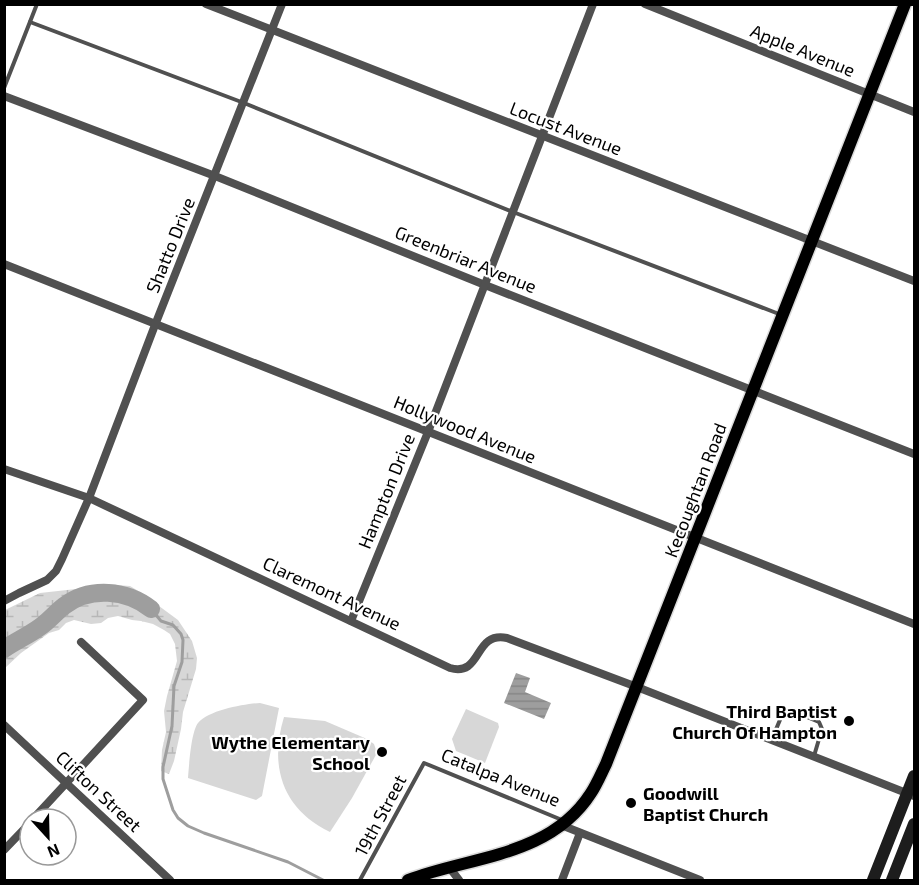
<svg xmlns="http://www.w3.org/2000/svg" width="919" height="885" font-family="'Exo 2',sans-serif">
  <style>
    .wetland { fill: url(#wetland-marsh) }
    .park { fill: #d7d7d7 }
    .water { fill: url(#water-rules) }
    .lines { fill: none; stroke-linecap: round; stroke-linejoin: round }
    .stream { stroke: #9e9e9e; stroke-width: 3 }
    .river { stroke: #9e9e9e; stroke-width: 18 }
    .primary-casing { stroke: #dbdbdb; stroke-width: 15 }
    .service { stroke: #505050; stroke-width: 4 }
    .minor { stroke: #505050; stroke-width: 8 }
    .secondary { stroke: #1d1d1d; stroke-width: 12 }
    .primary { stroke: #000; stroke-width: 12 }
    .poi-dot { fill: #000; stroke: #fff; stroke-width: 2 }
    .labels { text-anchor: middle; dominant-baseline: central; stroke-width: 4.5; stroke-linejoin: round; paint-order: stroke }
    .street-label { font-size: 18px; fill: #000; stroke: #fff }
    .poi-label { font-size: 18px; font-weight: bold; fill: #000; stroke: #fff; text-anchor: end }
  </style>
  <defs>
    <pattern id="wetland-marsh" width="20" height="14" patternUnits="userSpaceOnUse" patternTransform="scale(1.5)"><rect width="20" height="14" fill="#d7d7d7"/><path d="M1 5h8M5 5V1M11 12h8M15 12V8" fill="none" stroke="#b7b7b7"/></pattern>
    <pattern id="water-rules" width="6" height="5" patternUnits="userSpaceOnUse" patternTransform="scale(1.5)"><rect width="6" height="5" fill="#9e9e9e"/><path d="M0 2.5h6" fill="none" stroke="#868686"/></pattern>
  </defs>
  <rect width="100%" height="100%" fill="#fff"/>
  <polygon class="wetland" points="101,584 130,586 140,592 178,620 192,641 197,658 196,669 183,712 181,729 174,761 169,774 161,771 162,750 166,732 164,711 167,696 177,661 175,644 170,634 164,630 153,624 141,621 132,620 118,616 108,618 101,623 91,624 74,620 66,623 59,630 49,633 21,653 5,668 5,610 40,593 76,589"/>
  <g class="park">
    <path d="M260 703 279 708 262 796 256 800 188 778C189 766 191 732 198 723 209 710 244 704 260 703Z"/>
    <polygon points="466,709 498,723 499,727 485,763 456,751 452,739"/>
    <path d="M284 717 325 721 367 739 374 744 377 753 352 798 330 832C282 809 269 766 284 717Z"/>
  </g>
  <polygon class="water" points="516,673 530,678 525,692 551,703 544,719 504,703"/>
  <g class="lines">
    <polyline class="stream" points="151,609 161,621 173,625 181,634 183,640 182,662 174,686 172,726 163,767 163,779 173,810 178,818 188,826 204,833 288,862 323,880"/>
    <path class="river" d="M4 649C16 641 29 635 40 627 49 621 56 612 64 606 90 586 127 590 151 609"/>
    <g class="primary-casing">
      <path id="primary" d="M408 880C471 856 550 857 591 793 597 784 601 774 606 764L905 4"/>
    </g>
    <g class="service">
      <polyline points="30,22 244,103 513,212 779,314"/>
      <polyline points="4,88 37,4"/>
      <polyline points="772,739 782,715 785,711 790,710 819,722 822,729 814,756"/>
      <polyline points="360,880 424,763 562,820"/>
    </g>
    <g class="minor">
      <polyline points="206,4 914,281"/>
      <polyline points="645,4 914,112"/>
      <polyline points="4,96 215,176 485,285 914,454"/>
      <polyline points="4,264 914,624"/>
      <path d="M4 469 89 498 450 668C483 677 473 631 507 638L637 687 914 796"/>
      <polyline points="4,601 19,593 47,580 56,571 62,559 89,498 155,325 282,4"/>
      <polyline points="351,621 428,432 593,4"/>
      <polyline points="4,725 170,880"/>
      <polyline points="33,819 143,700 81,642"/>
      <polyline points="561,825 700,880"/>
      <polyline points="4,850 30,823"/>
      <polyline points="449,867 459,880"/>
      <polyline points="562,880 580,833"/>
    </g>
    <g class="secondary">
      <polyline points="873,880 914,776"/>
      <polyline points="892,880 914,824"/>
    </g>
    <use href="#primary" class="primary"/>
  </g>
  <g class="poi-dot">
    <circle cx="849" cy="721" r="6"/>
    <circle cx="382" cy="752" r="6"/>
    <circle cx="631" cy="803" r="6"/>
  </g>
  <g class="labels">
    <g class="street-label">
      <text transform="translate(803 50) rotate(22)">Apple Avenue</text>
      <text transform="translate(566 128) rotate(21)">Locust Avenue</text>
      <text transform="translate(170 245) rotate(-68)">Shatto Drive</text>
      <text transform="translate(466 259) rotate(22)">Greenbriar Avenue</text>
      <text transform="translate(465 429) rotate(22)">Hollywood Avenue</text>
      <text transform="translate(695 490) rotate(-69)">Kecoughtan Road</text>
      <text transform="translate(386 491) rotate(-68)">Hampton Drive</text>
      <text transform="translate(332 593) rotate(25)">Claremont Avenue</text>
      <text transform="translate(501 777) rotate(22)">Catalpa Avenue</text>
      <text transform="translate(99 791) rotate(43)">Clifton Street</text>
      <text transform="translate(380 815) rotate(-62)">19th Street</text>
    </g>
    <g class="poi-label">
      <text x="837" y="711">Third Baptist<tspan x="837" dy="21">Church Of Hampton</tspan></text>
      <text x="370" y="742">Wythe Elementary<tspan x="370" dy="21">School</tspan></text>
      <text x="643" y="793" text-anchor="start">Goodwill<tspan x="643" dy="21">Baptist Church</tspan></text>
    </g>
  </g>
  <rect width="919" height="885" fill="none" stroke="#000000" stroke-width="12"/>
  <g transform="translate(48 837) rotate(158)"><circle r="28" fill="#ffffff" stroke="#999999" stroke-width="1.5"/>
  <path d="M0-4.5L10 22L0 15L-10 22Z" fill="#000000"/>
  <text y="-9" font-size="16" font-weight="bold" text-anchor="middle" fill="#000000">N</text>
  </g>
</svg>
